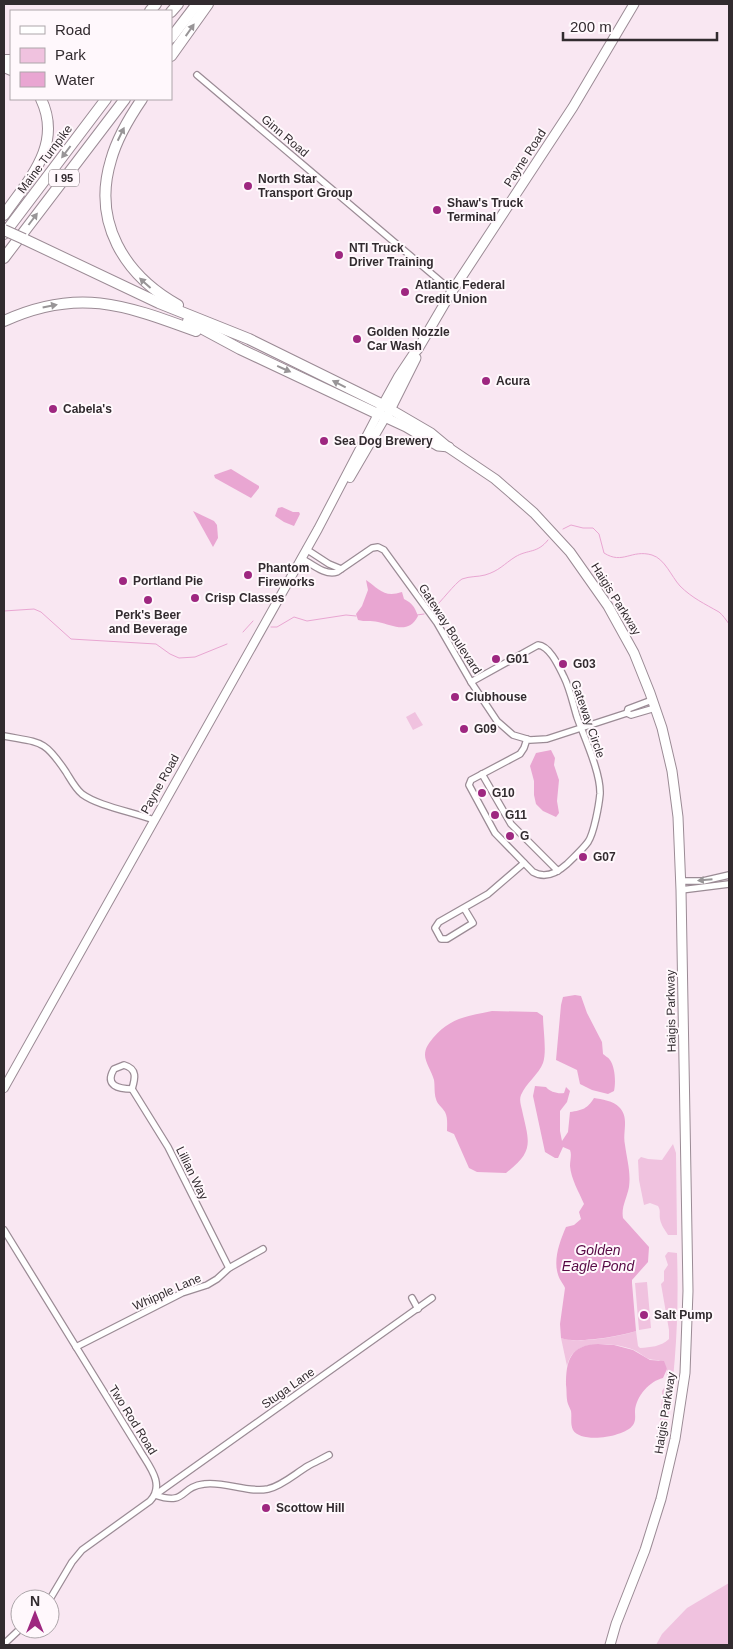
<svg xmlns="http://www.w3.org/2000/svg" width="733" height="1649" font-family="Arial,sans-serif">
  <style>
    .green { fill: #f0c2df }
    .water { fill: #e9a6d2 }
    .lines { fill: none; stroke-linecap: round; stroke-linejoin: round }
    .stream { stroke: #e9a6d2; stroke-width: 1 }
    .minor-casing { stroke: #9b8b95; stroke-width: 8 }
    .secondary-casing { stroke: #9b8b95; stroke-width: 10 }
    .primary-casing { stroke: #9b8b95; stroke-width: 11 }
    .motorway-casing { stroke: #9b8b95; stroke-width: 12 }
    .minor { stroke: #fff; stroke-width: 5.5 }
    .secondary { stroke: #fff; stroke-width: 8 }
    .primary { stroke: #fff; stroke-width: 9 }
    .motorway { stroke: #fff; stroke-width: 10 }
    .motorway-bridge-casing { stroke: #9b8b95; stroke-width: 12; stroke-linecap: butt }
    .motorway-bridge { stroke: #fff; stroke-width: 10 }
    .oneway { fill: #989597 }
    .poi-dot { fill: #9e2780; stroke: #fff8fc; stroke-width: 2 }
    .labels { text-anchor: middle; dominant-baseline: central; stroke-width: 4; stroke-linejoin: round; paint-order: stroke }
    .shield { fill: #fff8fc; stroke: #70686c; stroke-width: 1 }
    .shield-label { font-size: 11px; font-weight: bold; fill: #322b2f }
    .street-label { font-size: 12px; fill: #322b2f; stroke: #fff8fc }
    .poi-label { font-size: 12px; font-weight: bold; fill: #322b2f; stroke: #fff8fc; text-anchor: start }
    .water-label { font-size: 14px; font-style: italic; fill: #580945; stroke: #fff8fc }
  </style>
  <rect width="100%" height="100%" fill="#f9e7f2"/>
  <g class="green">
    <polygon points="415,712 423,725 413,730 406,717"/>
    <path d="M673 1144 676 1153 677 1235H668C665 1230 661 1225 660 1219 659 1213 661 1211 658 1206L650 1203 644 1205 639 1180 638 1160 641 1157 648 1159 662 1160Z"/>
    <path d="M668 1252 677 1253C679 1313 676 1371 666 1430L659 1429 662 1399V1391L666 1385 667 1369 659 1360C647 1361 644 1355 634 1350 620 1344 591 1340 577 1350 571 1354 569 1359 567 1366L561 1338C576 1344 620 1337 636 1331L638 1346 640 1348C651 1347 660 1347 669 1339V1330L661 1284 664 1281V1271L668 1265 665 1256Z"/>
    <polygon points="647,1282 651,1328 639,1330 635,1283"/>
    <polygon points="729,1583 729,1645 656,1645 662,1634 687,1608"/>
  </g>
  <g class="water">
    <polygon points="231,469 259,486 259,488 251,498 215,478 214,475"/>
    <polygon points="282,507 293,512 299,512 300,514 294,526 284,522 275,516 278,508"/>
    <polygon points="193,511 214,521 217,525 218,538 213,547"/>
    <path d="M366 580C379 589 384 598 402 592L404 599C413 604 414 606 418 616 408 635 393 625 378 622 371 620 365 622 358 620L356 614 362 606 368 590Z"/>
    <polygon points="551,750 555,758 554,765 559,780 557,801 559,813 556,817 543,811 536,804 534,795 534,781 530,766 536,753"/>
    <path d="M575 995 581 996 587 1013 602 1042 603 1054C605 1056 608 1057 610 1060 615 1067 616 1082 614 1091L608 1094 592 1090 580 1084 577 1070 556 1060 561 1005 563 997Z"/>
    <path d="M492 1011 537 1012 543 1016C543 1028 547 1052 543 1063 539 1074 526 1083 521 1095 519 1100 521 1105 522 1110 529 1142 535 1151 506 1173L477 1172 469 1168 454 1134 447 1131C447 1125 448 1118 445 1112 442 1107 437 1104 436 1099 434 1093 435 1086 434 1080 432 1072 425 1062 425 1055 425 1048 429 1043 433 1038 450 1018 467 1016 492 1011Z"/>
    <path d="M535 1086 546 1087C550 1092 558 1094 564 1093L566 1087 570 1091 567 1102 560 1111V1131L562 1141 568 1132 570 1112C583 1110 587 1109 594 1098 601 1099 614 1101 619 1107 630 1118 622 1132 625 1145 627 1160 631 1172 629 1187 627 1198 621 1207 623 1218L649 1247 648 1262 632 1280V1283L636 1331C621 1336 576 1344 561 1338L560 1324 565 1288C564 1285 562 1283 561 1281 551 1265 559 1243 566 1227L574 1225 581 1219 579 1212 584 1204C579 1192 571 1179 570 1166 570 1160 572 1155 570 1150L563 1147 558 1158H555L545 1152 533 1096Z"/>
    <path d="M598 1344 614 1345 633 1350 650 1360 664 1361 667 1369 663 1378C650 1381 636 1396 635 1411 635 1416 636 1421 633 1425 625 1437 581 1444 573 1430 570 1424 572 1417 571 1411 570 1409 569 1406 568 1404 566 1398 567 1391 566 1385 566 1361 570 1345 598 1344Z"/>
  </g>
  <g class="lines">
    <g class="stream">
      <path d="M563 529 571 525 583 528H593L599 534 604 553C623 565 631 549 652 555 665 559 671 576 680 586 692 598 705 604 719 612 723 615 726 620 729 624"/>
      <path d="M433 609C441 602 455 583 462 579 470 576 478 577 485 575 499 571 504 564 515 557 528 549 537 554 548 540"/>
      <polyline points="4,611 34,609 41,612 71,639 156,644 170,654 179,658 195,657 227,644"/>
      <polyline points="417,615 424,614"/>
      <polyline points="271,627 277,627 294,617 307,621 346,615 356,616"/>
      <polyline points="243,632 253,621"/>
    </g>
    <g class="minor-casing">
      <g id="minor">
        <polyline points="197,75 452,291"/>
        <polyline points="306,549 329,564 341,569"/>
        <path d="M301 558C312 564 325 576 337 572L372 548 378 547 384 550 437 623 471 682 497 721 513 735 530 740 547 739 627 713 628 709 652 700"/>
        <path d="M471 682 538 645C550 646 559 667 564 677 570 689 573 704 577 717 584 737 601 773 600 794 599 805 594 833 588 842 582 850 574 857 567 864 557 873 545 879 533 872L495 833 469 785 471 780 520 754 524 748 527 739"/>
        <polyline points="627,713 631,715 655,708"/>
        <path d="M4 736C41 743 44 739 66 772 71 780 75 788 82 794 98 806 133 812 154 820"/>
        <polyline points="482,774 511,824 558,871"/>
        <polyline points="681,881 703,881 729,875"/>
        <polyline points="681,890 729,884"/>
        <polyline points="464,908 473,923 447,939 441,939 435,928 439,922 488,894 524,863"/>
        <path d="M124 1065C138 1069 135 1079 132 1089 119 1089 104 1086 114 1069Z"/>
        <polyline points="132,1089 168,1147 229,1268"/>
        <path d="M4 1230 139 1449C148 1465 166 1484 150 1501L82 1550 72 1562 50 1599"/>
        <polyline points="412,1298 418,1309"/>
        <polyline points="76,1347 182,1293 207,1285 217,1279 229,1268 263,1249"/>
        <polyline points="155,1495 432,1298"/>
        <path d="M155 1495C187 1506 179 1487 204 1484 225 1481 246 1493 268 1489 282 1486 296 1473 308 1466 315 1462 322 1459 329 1455"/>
        <polyline points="4,1644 20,1629"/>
      </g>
    </g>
    <g class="secondary-casing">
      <g id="secondary">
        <polyline points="350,478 385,418"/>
        <polyline points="4,1088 318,529 378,414"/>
      </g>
    </g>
    <g class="primary-casing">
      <g id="primary">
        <polyline points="383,405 431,433 449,448 495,479 534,513 570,552 608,606 634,653 650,693 662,728 672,771 678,817 681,890 688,1291 685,1373 675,1439 661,1499 645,1550 616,1624 610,1645"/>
        <polyline points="388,414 416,358"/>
        <polyline points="449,447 438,446 406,427 378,414 399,376 415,352 418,349 449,296 573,107 634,4"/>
      </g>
    </g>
    <g class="motorway-casing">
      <g id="motorway">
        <polyline points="150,11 156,4"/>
        <polyline points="171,12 178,4"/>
        <polyline points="171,38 197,4"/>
        <polyline points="171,56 208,4"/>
        <polyline points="4,60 11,60"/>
        <polyline points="4,67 11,70"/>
        <path d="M142 99C129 118 117 138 111 160 92 222 124 275 178 305"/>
        <path d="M4 215C29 179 63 145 41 99"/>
        <polyline points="4,234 106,99"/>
        <polyline points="24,239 159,303 249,339 383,405"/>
        <polyline points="4,258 125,99"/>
        <path d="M4 321C78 287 125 305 196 331"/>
        <polyline points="188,321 240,349 378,414"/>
      </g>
    </g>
    <use href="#minor" class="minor"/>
    <use href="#secondary" class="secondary"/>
    <use href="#primary" class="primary"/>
    <use href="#motorway" class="motorway"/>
    <g class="motorway-bridge-casing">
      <polyline id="motorway-bridge" points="4,230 24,239"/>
    </g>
    <use href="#motorway-bridge" class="motorway-bridge"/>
  </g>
  <defs><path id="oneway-solid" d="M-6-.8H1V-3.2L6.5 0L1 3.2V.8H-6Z" transform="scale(1.25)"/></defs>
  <g class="oneway">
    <use href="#oneway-solid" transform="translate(190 30) rotate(-55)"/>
    <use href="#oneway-solid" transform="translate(121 134) rotate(-64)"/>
    <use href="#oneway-solid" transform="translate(66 152) rotate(127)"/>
    <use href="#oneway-solid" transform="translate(33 219) rotate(-53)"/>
    <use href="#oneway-solid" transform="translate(145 283) rotate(-138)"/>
    <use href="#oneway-solid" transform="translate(50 306) rotate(-11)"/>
    <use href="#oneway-solid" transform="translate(284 369) rotate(24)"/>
    <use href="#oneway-solid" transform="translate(339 384) rotate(-153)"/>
    <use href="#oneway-solid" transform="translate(705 880) rotate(175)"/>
  </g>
  <g class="poi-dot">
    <circle cx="248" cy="186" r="5"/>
    <circle cx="437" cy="210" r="5"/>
    <circle cx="339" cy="255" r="5"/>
    <circle cx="405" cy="292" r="5"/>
    <circle cx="357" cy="339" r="5"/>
    <circle cx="486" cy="381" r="5"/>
    <circle cx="53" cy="409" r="5"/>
    <circle cx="324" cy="441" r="5"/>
    <circle cx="248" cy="575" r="5"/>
    <circle cx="123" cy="581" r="5"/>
    <circle cx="195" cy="598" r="5"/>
    <circle cx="148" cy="600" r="5"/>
    <circle cx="496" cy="659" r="5"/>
    <circle cx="563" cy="664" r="5"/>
    <circle cx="455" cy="697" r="5"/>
    <circle cx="464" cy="729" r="5"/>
    <circle cx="482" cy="793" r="5"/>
    <circle cx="495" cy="815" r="5"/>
    <circle cx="510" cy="836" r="5"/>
    <circle cx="583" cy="857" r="5"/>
    <circle cx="644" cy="1315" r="5"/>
    <circle cx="266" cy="1508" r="5"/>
  </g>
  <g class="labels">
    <rect class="shield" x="49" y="169.5" width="30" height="17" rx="4"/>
    <g class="shield-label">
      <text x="64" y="178">I 95</text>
    </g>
    <g class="street-label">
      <text transform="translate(285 136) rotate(40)">Ginn Road</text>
      <text transform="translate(525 158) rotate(-57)">Payne Road</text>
      <text transform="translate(45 159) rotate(-53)">Maine Turnpike</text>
      <text transform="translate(616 599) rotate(58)">Haigis Parkway</text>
      <text transform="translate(450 629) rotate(57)">Gateway Boulevard</text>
      <text transform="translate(588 719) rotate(71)">Gateway Circle</text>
      <text transform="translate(160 784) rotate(-61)">Payne Road</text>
      <text transform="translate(671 1011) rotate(-91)">Haigis Parkway</text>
      <text transform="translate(192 1173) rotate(64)">Lillian Way</text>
      <text transform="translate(167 1292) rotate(-24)">Whipple Lane</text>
      <text transform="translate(288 1388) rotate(-35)">Stuga Lane</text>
      <text transform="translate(665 1413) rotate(-81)">Haigis Parkway</text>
      <text transform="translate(133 1420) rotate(58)">Two Rod Road</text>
    </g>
    <g class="poi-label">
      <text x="258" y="179">North Star<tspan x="258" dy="14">Transport Group</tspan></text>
      <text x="447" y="203">Shaw's Truck<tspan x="447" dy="14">Terminal</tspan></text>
      <text x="349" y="248">NTI Truck<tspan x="349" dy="14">Driver Training</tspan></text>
      <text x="415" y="285">Atlantic Federal<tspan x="415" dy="14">Credit Union</tspan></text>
      <text x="367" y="332">Golden Nozzle<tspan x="367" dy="14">Car Wash</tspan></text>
      <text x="496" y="381">Acura</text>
      <text x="63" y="409">Cabela's</text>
      <text x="334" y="441">Sea Dog Brewery</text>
      <text x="258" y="568">Phantom<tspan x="258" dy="14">Fireworks</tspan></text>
      <text x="133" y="581">Portland Pie</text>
      <text x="205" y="598">Crisp Classes</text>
      <text x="148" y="615" text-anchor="middle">Perk's Beer<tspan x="148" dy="14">and Beverage</tspan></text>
      <text x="506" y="659">G01</text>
      <text x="573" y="664">G03</text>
      <text x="465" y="697">Clubhouse</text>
      <text x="474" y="729">G09</text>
      <text x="492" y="793">G10</text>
      <text x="505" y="815">G11</text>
      <text x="520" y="836">G</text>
      <text x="593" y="857">G07</text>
      <text x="654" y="1315">Salt Pump</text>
      <text x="276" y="1508">Scottow Hill</text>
    </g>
    <g class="water-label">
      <text x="598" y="1250">Golden<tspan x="598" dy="16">Eagle Pond</tspan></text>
    </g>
  </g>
  <rect width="733" height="1649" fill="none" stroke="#322b2f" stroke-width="10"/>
  <rect x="10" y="10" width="162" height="90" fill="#fff8fc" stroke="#ada6aa"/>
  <rect x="20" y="26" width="25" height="8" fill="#ffffff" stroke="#ada6aa"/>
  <text x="55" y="35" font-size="15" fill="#322b2f">Road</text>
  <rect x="20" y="48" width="25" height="15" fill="#f0c2df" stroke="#ada6aa"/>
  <text x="55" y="60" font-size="15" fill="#322b2f">Park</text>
  <rect x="20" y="72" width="25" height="15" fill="#e9a6d2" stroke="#ada6aa"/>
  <text x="55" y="85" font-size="15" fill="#322b2f">Water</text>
  <g transform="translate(35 1614)"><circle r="24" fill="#fff8fc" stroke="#ada6aa"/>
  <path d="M0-4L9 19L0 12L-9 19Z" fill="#9e2780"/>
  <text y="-8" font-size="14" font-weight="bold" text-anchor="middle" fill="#322b2f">N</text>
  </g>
  <path d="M563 32v8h154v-8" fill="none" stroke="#322b2f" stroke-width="2.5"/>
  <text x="570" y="32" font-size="15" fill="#322b2f" stroke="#fff8fc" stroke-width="4" paint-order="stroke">200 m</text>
</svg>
